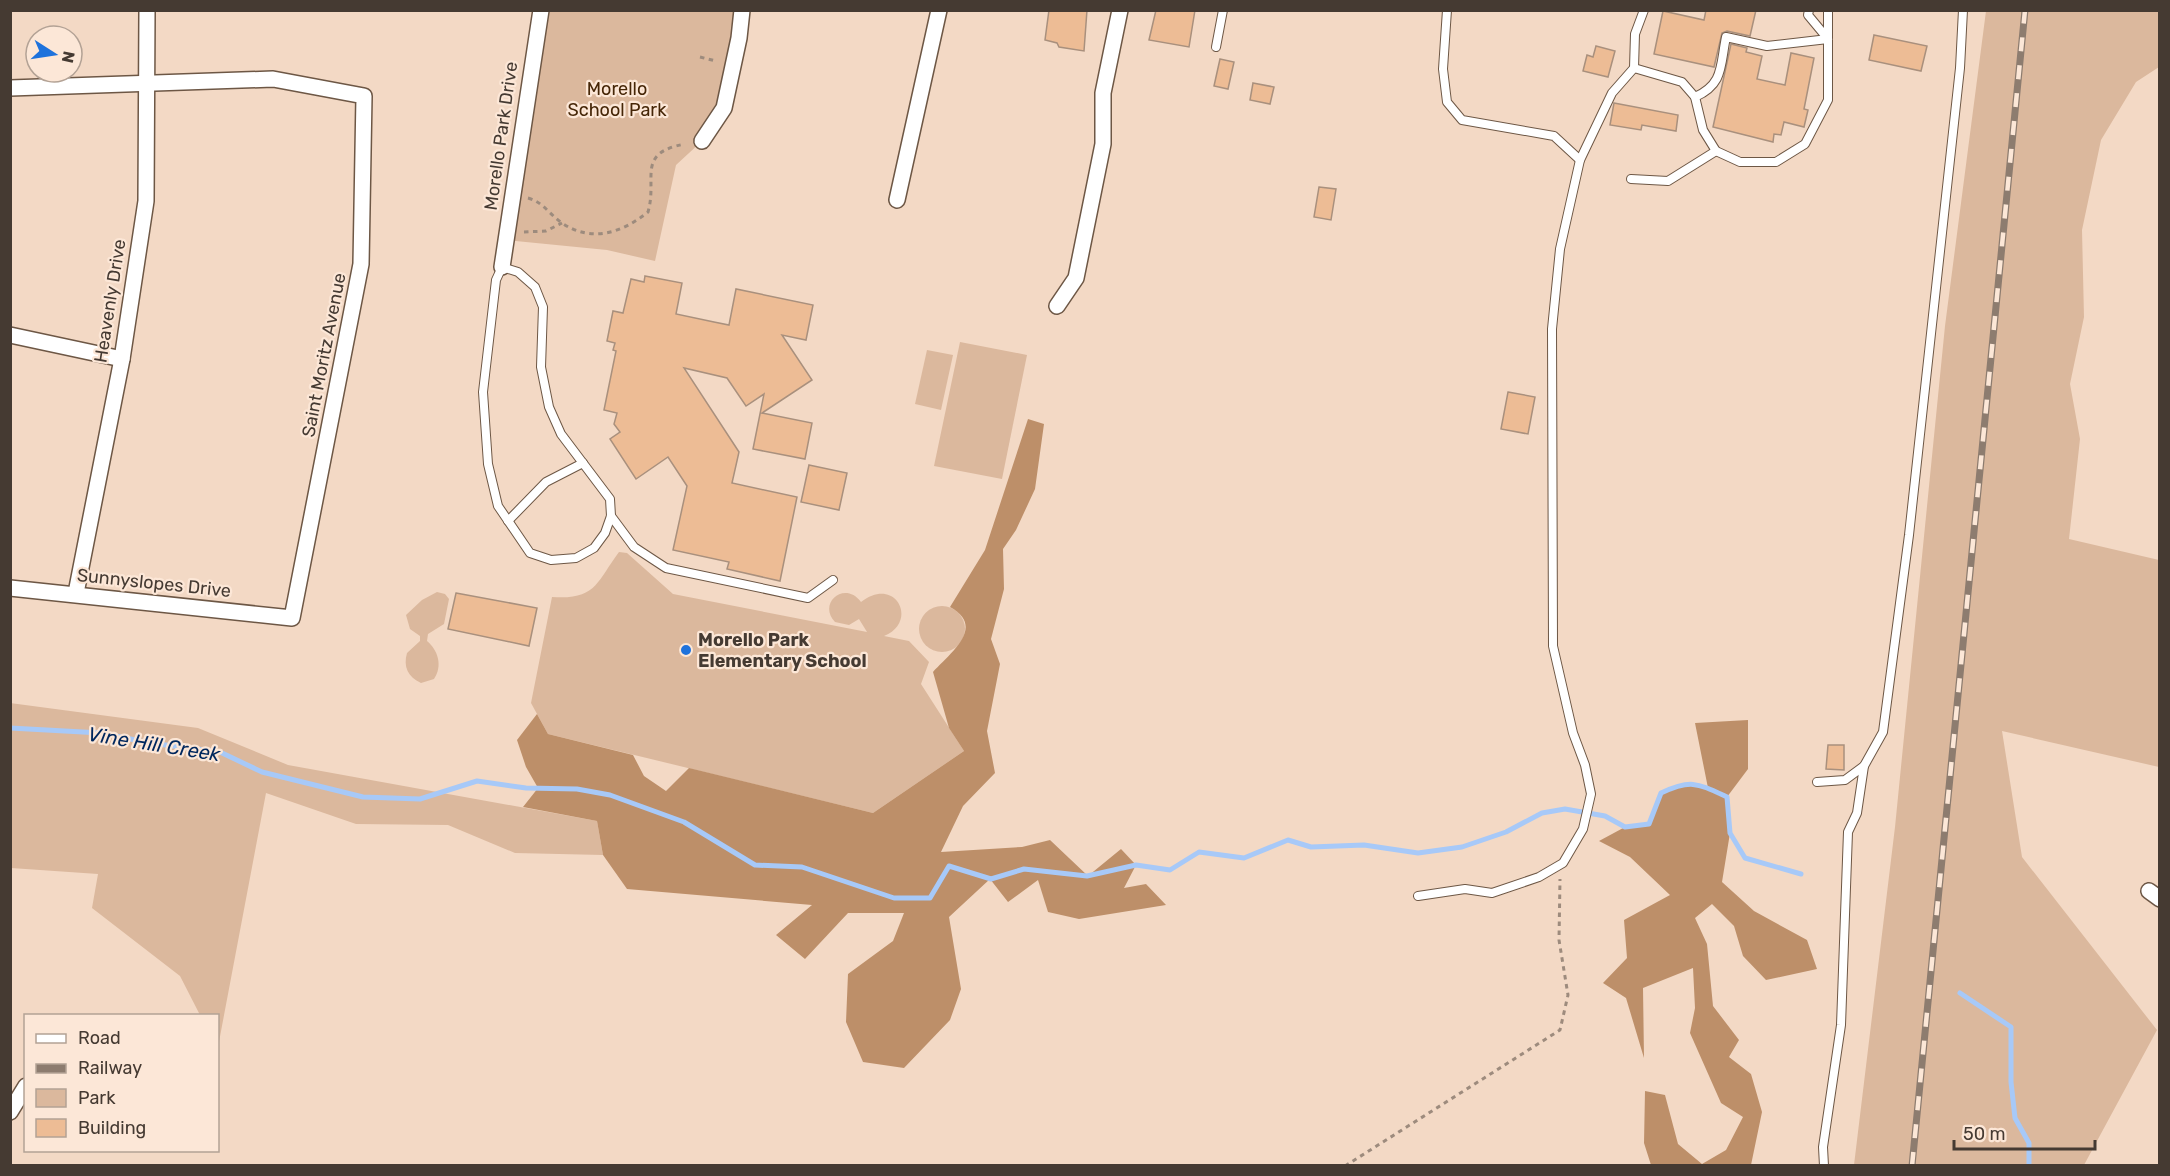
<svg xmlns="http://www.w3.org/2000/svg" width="2170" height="1176" font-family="Rubik,sans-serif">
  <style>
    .green { fill: #dbb89d }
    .forest { fill: #bd8f69 }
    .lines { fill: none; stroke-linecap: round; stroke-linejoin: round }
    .stream { stroke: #a7c9f8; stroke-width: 5 }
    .building { fill: #edbc95; stroke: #a9907d; stroke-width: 1.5 }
    .service-casing { stroke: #6d5745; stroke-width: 10 }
    .minor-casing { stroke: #6d5745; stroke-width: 18 }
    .path { stroke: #9d8b7d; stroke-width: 3; stroke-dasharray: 4.5 4.5; stroke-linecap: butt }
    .service { stroke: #fff; stroke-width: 8 }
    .minor { stroke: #fff; stroke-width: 15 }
    .rail-casing { stroke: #8d7c6f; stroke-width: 7 }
    .rail { stroke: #fce7d7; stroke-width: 4.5; stroke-dasharray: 14; stroke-linecap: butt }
    .poi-dot { fill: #1e72dc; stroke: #fce7d7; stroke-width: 2 }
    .labels { text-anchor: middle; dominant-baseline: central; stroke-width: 4.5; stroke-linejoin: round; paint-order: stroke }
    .park-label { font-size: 18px; fill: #462607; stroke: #fce7d7 }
    .street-label { font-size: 18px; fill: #453a32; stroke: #fce7d7 }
    .poi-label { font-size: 18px; font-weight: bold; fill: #453a32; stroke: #fce7d7; text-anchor: start }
    .water-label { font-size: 20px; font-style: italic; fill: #00275d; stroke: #fce7d7 }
  </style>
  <rect width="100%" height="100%" fill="#f3d9c5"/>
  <g class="green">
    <polygon points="541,11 742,11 724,108 702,141 676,165 655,261 607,250 506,240"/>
    <polygon points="1986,11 2159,11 2159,67 2136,82 2101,140 2082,230 2084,317 2070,384 2080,439 2069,539 2159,560 2159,767 2002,731 2022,857 2157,1030 2084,1165 1854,1165 1895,827 1945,326"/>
    <polygon points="960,342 1027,355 1002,479 934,466"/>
    <polygon points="927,350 953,355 941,410 915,404"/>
    <path d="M619 552 627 553 673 594 867 632 859 619 849 625 835 622C817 603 845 580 861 602 896 575 919 622 884 636L909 641 929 662 921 684 964 751 873 813 548 734 531 703 552 597C596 600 596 583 619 552Z"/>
    <path d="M437 592 445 594 449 599 444 624 428 634 427 641C438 650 443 666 434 679L421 683C408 677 403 667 407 653L420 641V636L410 629 406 615 422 600Z"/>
    <circle cx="942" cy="629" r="23"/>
    <polygon points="10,703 198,728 288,765 597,821 603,855 515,853 448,825 356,824 266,793 218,1047 218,1016 200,1015 180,976 92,908 98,874 11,868"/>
  </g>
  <g class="forest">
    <path d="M1028 419 1044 424 1035 489 1016 530 1003 549 1004 589 991 639 1000 664 987 731 995 773 963 806 941 852 1022 847 1050 840 1088 876 1121 849 1136 865 1124 888 1146 884 1166 905 1079 919 1048 912 1038 880 1008 902 990 879 949 917 961 989 950 1020 904 1068 863 1062 846 1022 848 974 893 941 904 913H848L805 959 776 935 812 905 627 889 603 855 597 821 523 807 538 788 526 767 517 740 537 714 548 734 633 755 644 776 666 791 689 768 873 813 964 751 949 728 933 672C949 654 987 627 950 607L985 550Z"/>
    <polygon points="1748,720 1748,769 1727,797 1730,833 1722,882 1754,911 1807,940 1817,969 1766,980 1743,956 1734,926 1712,904 1695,918 1707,944 1713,1006 1739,1040 1729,1057 1751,1074 1762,1112 1751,1165 1651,1165 1644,1143 1645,1091 1665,1095 1678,1144 1702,1164 1726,1150 1743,1117 1721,1103 1690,1033 1695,1008 1693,968 1643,988 1644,1058 1626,998 1603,983 1627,958 1624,920 1670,895 1630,857 1599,841 1625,827 1649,824 1661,793 1683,783 1708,788 1695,723"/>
  </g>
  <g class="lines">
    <g class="stream">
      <path d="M10 728 101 733 150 743 220 752 262 772 363 797 420 799 477 781 526 788 577 789 610 795 684 822 755 865 802 867 894 898H930L949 866 991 879 1024 869 1087 876 1136 865 1170 870 1199 852 1244 858 1288 840 1311 847 1364 845 1418 853 1462 847 1506 832 1542 813 1565 809 1605 816 1625 827 1649 824 1661 793C1691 779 1697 783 1727 797L1730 833 1745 858 1801 874"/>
      <polyline points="1960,993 2011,1027 2011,1082 2015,1118 2029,1143 2029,1166"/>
    </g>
  </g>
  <g class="building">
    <polygon points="1049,10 1087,10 1084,51 1059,47 1057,43 1045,40"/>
    <polygon points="1156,10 1195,10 1189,47 1149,40"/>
    <polygon points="1706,10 1756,10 1750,36 1727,31 1722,33 1714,67 1654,54 1663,11 1704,20"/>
    <polygon points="1874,35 1927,46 1921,71 1869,60"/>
    <polygon points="1731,44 1747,48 1746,52 1762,56 1757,79 1785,85 1791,53 1814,58 1804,109 1808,110 1804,127 1784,122 1781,135 1774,134 1773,142 1713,127"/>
    <polygon points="1596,46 1615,51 1608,77 1583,71 1587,55 1593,57"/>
    <polygon points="1220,59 1234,62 1228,89 1214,86"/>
    <polygon points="1253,83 1274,87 1270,104 1250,100"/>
    <polygon points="1614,103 1678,115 1676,131 1642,125 1641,130 1610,125"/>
    <polygon points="1319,187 1336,189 1331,220 1314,217"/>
    <polygon points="645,276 682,283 676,314 714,322 729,325 736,289 813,305 806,340 782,335 812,380 762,413 812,423 805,459 753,449 764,394 746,406 727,378 684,368 739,452 732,483 797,497 780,581 727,569 729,562 673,550 687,486 668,457 636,479 610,439 620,432 614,424 617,413 604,410 616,351 613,350 615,343 607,341 613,311 623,313 631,279 644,282"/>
    <polygon points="1508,392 1535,397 1528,434 1501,429"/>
    <polygon points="809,465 847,473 839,510 801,502"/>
    <polygon points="456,593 537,608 529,646 448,629"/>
    <polygon points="1828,745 1844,745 1844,770 1826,769"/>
  </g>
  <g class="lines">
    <g class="service-casing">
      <g id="service">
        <polyline points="1447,10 1443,69 1447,102 1462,120 1554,136 1580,160"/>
        <polyline points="1809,10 1808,15 1828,39"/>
        <polyline points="1216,47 1223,10"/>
        <polyline points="1634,68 1682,82 1695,97 1703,130 1716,151 1740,162 1776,162 1805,144 1828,100 1828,10"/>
        <path d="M1695 97C1724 84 1720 66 1726 37L1767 46 1828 39"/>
        <polyline points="1631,179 1668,181 1716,151"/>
        <polygon points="502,267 518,272 535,287 543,307 541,367 549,407 561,434 610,499 611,516 605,533 594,548 576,558 551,560 530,553 498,506 488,464 483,392 496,280"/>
        <polyline points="611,516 634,547 666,568 808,598 833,580"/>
        <polyline points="508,521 546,482 583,463"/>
        <polyline points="1817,782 1845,780 1864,766 1883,732 1909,535 1960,68 1963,10"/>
        <polyline points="1418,896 1465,889 1492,893 1539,877 1563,863 1583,829 1591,794 1585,765 1573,733 1553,646 1552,329 1560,249 1580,160 1612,93 1634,68 1635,34 1644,10"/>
        <polyline points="1824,1166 1823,1147 1841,1025 1848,832 1857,813 1864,766"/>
      </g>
    </g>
    <g class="minor-casing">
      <g id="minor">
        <polyline points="10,88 273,79 364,96 361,264 292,618 10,588"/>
        <polyline points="702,141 724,108 739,38 742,10"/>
        <polyline points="897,200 939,10"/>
        <polyline points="502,267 541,10"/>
        <polyline points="1057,306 1076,278 1103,144 1103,93 1120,10"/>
        <polyline points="10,335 122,359"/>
        <polyline points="76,593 122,359 146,201 147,10"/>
        <polyline points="2149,891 2160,899"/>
        <polyline points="10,1112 26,1086"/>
      </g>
    </g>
    <g class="path">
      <polyline points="700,57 716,61"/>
      <path d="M528 198C543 202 549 214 562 223 591 243 622 233 648 212 658 178 635 153 685 144"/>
      <polyline points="524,232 546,231 562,223"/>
      <polyline points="1345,1166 1560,1030 1568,995 1559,940 1560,879"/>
    </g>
    <use href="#service" class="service"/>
    <use href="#minor" class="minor"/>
    <g class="rail-casing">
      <polyline id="rail" points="1912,1166 2025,10"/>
    </g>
    <use href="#rail" class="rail"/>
  </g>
  <circle class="poi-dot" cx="686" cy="650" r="6"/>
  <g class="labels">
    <g class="park-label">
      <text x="617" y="89">Morello<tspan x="617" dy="21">School Park</tspan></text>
    </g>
    <g class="street-label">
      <text transform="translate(501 136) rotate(-82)">Morello Park Drive</text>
      <text transform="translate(110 301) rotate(-81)">Heavenly Drive</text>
      <text transform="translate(324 355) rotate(-79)">Saint Moritz Avenue</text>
      <text transform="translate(154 583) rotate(6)">Sunnyslopes Drive</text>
    </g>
    <g class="poi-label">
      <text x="698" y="640">Morello Park<tspan x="698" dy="21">Elementary School</tspan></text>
    </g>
    <g class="water-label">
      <text transform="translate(154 744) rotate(9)">Vine Hill Creek</text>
    </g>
  </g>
  <rect width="2170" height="1176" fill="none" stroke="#453a32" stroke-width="24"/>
  <rect x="24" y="1014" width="195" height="138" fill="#fce7d7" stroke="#b3a295" stroke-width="1.5"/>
  <rect x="36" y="1034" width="30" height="9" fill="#ffffff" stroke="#b3a295" stroke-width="1.5"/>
  <text x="78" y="1044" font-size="18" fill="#453a32">Road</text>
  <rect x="36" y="1064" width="30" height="9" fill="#8d7c6f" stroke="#b3a295" stroke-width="1.5"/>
  <text x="78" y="1074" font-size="18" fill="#453a32">Railway</text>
  <rect x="36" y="1089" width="30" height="18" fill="#dbb89d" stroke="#b3a295" stroke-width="1.5"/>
  <text x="78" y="1104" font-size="18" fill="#453a32">Park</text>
  <rect x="36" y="1119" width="30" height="18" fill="#edbc95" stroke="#b3a295" stroke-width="1.5"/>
  <text x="78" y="1134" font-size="18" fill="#453a32">Building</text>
  <g transform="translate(54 54) rotate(102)"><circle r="28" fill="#fce7d7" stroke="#b3a295" stroke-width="1.5"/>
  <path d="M0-4.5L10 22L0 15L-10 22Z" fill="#1e72dc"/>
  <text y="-9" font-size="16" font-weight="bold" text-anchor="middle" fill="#453a32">N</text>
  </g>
  <path d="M1954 1140v9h141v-9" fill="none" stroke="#453a32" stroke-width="3"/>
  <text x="1963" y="1140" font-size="18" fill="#453a32" stroke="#fce7d7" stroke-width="4.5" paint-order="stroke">50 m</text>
</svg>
